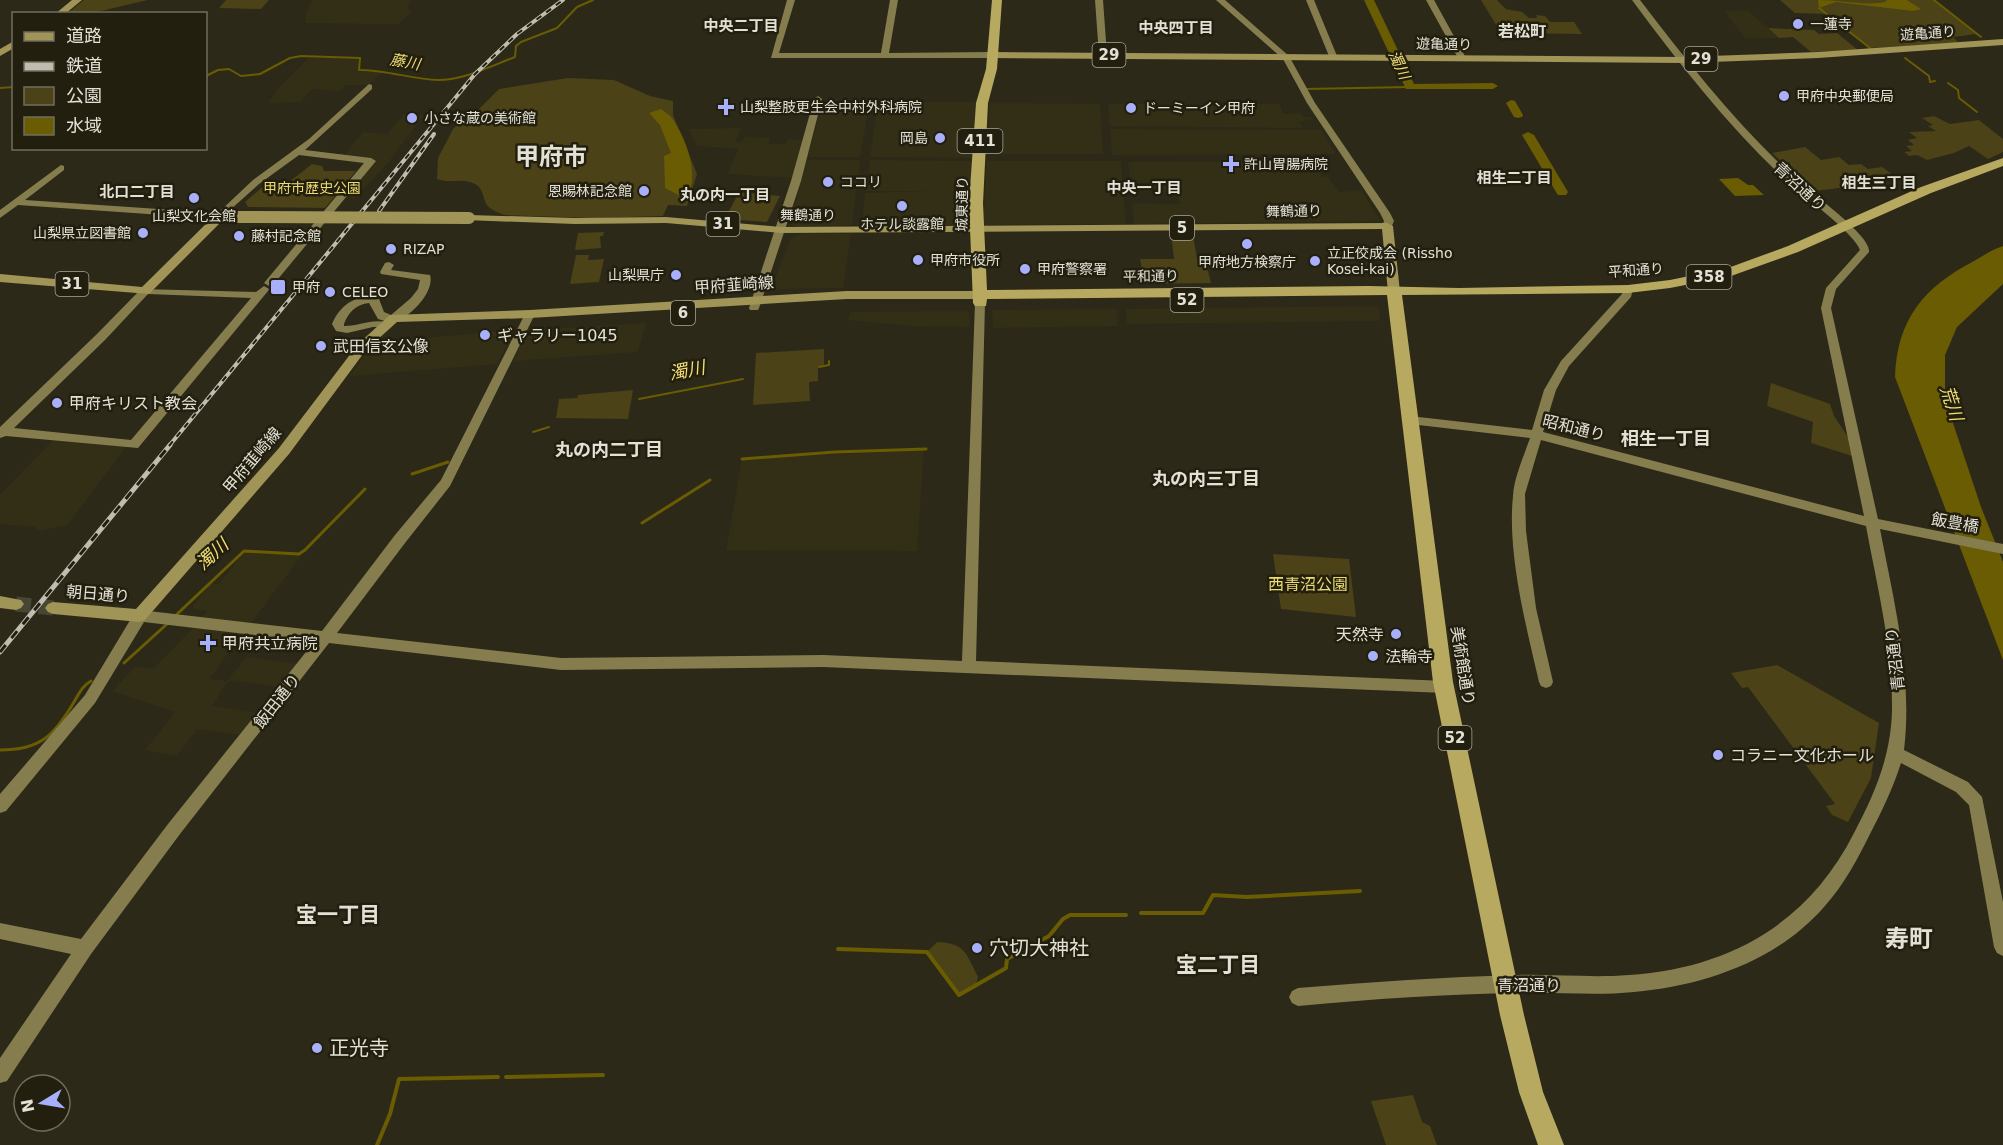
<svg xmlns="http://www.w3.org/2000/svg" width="2003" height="1145" font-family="'DejaVu Sans','Noto Sans JP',sans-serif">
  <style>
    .built { fill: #332e16 }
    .green { fill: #4b4217 }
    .water { fill: #695c02 }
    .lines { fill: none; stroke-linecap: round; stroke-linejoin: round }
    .stream-far2 { stroke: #695c02; stroke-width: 2 }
    .stream-far1 { stroke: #695c02; stroke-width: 3 }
    .stream { stroke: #695c02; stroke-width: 4 }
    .river { fill: #695c02; fill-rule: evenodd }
    .primary-tunnel { stroke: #474534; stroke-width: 15; stroke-dasharray: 15 8; stroke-linecap: butt }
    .secondary { fill: #867d4f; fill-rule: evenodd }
    .primary { fill: #a09457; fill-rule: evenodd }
    .highway { fill: #b7a95f; fill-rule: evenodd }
    .rail-far1-casing { stroke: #bfbcb0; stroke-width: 4 }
    .rail-casing { stroke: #bfbcb0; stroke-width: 5 }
    .rail-far1 { stroke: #221f0f; stroke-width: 2; stroke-dasharray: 6; stroke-linecap: butt }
    .rail { stroke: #221f0f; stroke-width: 3; stroke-dasharray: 9; stroke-linecap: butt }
    .primary-bridge { stroke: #a09457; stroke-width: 12 }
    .poi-dot { fill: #a8b0fc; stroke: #221f0f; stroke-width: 2 }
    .labels { text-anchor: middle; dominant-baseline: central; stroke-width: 5; stroke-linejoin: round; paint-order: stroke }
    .far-poi-label { font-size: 14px; fill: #e3e1d6; stroke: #221f0f; text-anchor: start }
    .far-street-label { font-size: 14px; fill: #e3e1d6; stroke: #221f0f }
    .far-park-label { font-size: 14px; fill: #edda71; stroke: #221f0f }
    .far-neighbourhood-label { font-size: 15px; font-weight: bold; fill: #e3e1d6; stroke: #221f0f }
    .shield { fill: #221f0f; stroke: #a9a79a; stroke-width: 1.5 }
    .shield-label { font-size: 15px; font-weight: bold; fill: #e3e1d6 }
    .far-water-label { font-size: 15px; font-style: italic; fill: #f0dd74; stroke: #221f0f }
    .far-quarter-label { font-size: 16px; font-weight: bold; fill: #e3e1d6; stroke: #221f0f }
    .street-label { font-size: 16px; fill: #e3e1d6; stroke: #221f0f }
    .poi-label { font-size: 16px; fill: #e3e1d6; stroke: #221f0f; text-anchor: start }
    .park-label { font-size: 16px; fill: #edda71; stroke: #221f0f }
    .water-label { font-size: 18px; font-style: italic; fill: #f0dd74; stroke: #221f0f }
    .neighbourhood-label { font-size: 18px; font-weight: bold; fill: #e3e1d6; stroke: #221f0f }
    .near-poi-label { font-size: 20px; fill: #e3e1d6; stroke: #221f0f; text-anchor: start }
    .near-neighbourhood-label { font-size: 21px; font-weight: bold; fill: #e3e1d6; stroke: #221f0f }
    .far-town-label { font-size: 24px; font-weight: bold; fill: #e3e1d6; stroke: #221f0f }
    .near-quarter-label { font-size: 24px; font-weight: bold; fill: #e3e1d6; stroke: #221f0f }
  </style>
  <rect width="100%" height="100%" fill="#2c2918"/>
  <g class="built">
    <polygon points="312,0 412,0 407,5 411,13 398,24 380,24 306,23 306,15"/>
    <polygon points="1747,10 1779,38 1746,39 1724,11"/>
    <polygon points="309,57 358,59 359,72 383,72 368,85 345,85 339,91 312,89 301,102 268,103 278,89"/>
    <polygon points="822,101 870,102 860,157 808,157"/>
    <polygon points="878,102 975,102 973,158 870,157"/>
    <polygon points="989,103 1100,104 1103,154 988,154"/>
    <polygon points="1108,104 1280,104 1283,114 1301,113 1303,117 1312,117 1313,119 1300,122 1303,128 1110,126"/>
    <polygon points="404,114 424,115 387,164 355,198 340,197 371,161 343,157 363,132 387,134"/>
    <polygon points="741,128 735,142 742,142 744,137 770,138 769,144 785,144 788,139 803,140 792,178 727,174 738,149 697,146 689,129"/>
    <polygon points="1110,129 1321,130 1336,154 1112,155"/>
    <polygon points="807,160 860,160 852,225 796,227 790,224"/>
    <polygon points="870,160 972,161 968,223 964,225 862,225 865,193 931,191 866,191"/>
    <polygon points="987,161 1121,161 1126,224 985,225 983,223"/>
    <polygon points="1128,162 1315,162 1323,177 1328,177 1339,192 1361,190 1381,221 1134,224 1132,203 1180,204 1177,192 1131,191"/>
    <polygon points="804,233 851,234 843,288 771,289 791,238"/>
    <polygon points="1374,306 1379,308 1380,321 1127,324 1126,309"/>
    <polygon points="1117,309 1118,326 1116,326 1056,327 993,328 992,310"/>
    <polygon points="966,311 969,313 970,326 968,327 911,326 848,320 850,312"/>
    <polygon points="646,323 638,352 513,361 528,332 532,330"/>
    <polygon points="514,330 498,364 350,376 373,344 379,342"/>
    <polygon points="54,439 127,446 67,525 38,531 35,527 0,524 0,495"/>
    <polygon points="924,450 917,551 726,550 742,459"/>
    <polygon points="244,552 302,555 209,679 227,681 246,657 304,665 287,688 232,680 226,684 212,706 267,714 249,736 197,729 177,756 145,750 175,712 112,691 135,667 154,668 197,624 207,611 192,608 210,583 219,584"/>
  </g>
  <g class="green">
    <polygon points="84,0 148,0 92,13 68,13"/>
    <polygon points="226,0 269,0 261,9 219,8"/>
    <polygon points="1481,0 1497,0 1506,9 1522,12 1529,18 1537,18 1536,15 1545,16 1550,22 1574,22 1582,34 1501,33"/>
    <polygon points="1780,0 1934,0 1976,34 1953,37 1959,43 1870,48 1828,14 1795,13"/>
    <polygon points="1768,28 1814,30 1819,34 1837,33 1858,50 1811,52 1793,37 1779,38"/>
    <path d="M568 78 614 80 650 96 673 101V115L697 174 687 206 668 205 663 216 595 218 504 215C500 213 493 211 490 208 482 202 485 189 475 184 463 177 449 184 437 179L438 158 453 129 462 120 473 115 499 89Z"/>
    <polygon points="1934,116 1950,124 1979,120 2003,139 2003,152 1988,159 1969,146 1954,153 1927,160 1917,155 1909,156 1904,152 1912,151 1906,146 1914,145 1908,140 1917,138 1909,132 1936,131 1928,126 1933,125 1922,118"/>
    <polygon points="1805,147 1821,160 1839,157 1849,165 1861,164 1868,169 1882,167 1896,177 1877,179 1881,183 1814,191 1772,153"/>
    <polygon points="312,164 322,166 324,171 356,171 325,208 248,207 245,202 267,183 284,186"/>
    <polygon points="739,192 780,196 767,222 725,219"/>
    <polygon points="1192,231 1197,258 1205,259 1211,283 1145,284 1140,259 1174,259 1171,233"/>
    <polygon points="604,232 603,236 600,236 601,248 575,250 578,233"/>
    <polygon points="576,255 589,255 588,260 604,259 599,282 570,284"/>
    <polygon points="824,349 824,365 818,368 818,381 809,382 810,401 753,405 756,353"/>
    <polygon points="1771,383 1830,404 1834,416 1850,440 1852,456 1811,443 1813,422 1767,406"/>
    <polygon points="633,390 628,419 556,418 559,399 577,398 578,395"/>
    <polygon points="1273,554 1349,559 1356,617 1281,609"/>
    <polygon points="1777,665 1879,723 1871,778 1848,822 1832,815 1826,806 1835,804 1748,687 1742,688 1731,673"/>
    <path d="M937 942C966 943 966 954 978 977L976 985 959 995 927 952Z"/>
    <polygon points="1413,1095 1422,1122 1430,1126 1437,1145 1386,1145 1371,1101"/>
  </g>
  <g class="water">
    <path d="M1818 0C1841 0 1864 6 1885 2L1887 0H1907L1921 9 1913 11 1836 2 1819 8Z"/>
    <path d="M661 109C664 112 669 114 672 118 686 138 701 177 686 199L665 188 664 156 671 153 660 125 649 113Z"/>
    <polygon points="1738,178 1748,185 1753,185 1764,195 1735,196 1719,179"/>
    <path d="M2003 246V284L1957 327 1945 355V399L1981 507 2003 562V660L1895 377C1897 319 1924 287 1974 261 1983 256 1993 249 2003 246Z"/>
  </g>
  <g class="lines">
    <g class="stream-far2">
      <polyline points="1934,0 1981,37"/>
      <polyline points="1819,8 1870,48"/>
      <polyline points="1905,58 1929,76 1930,82 1935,81"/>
      <path d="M206 76 218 70 229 69 241 76 260 74 290 58 301 56 360 58 359 70C386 70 412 79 438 80 464 80 491 66 515 57L516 46 521 42 557 28 577 7 593 0"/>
      <polyline points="1948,83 1958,90 1959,98 1977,112"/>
      <polyline points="0,88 14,87"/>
      <polyline points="1305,89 1410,87"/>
      <polyline points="819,367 829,365 829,361"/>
      <polyline points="639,399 743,379"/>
      <polyline points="533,432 549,427"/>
    </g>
    <g class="stream-far1">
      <polyline points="742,459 835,452 926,449"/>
      <polyline points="412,474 448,462"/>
      <polyline points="642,523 710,480"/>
      <polyline points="174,617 244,551 299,554 305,550 365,489"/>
      <polyline points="124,663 167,624"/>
      <path d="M0 750C40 750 54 736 74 702 79 694 82 686 91 681"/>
    </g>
    <g class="stream">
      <polyline points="1141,913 1203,913 1213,895 1247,897 1360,891"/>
      <polyline points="838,949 927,952 959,995 1006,968 1007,959 1049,936 1063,919 1070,915 1126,915"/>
      <polyline points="506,1077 603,1075"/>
      <polyline points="377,1145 390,1114 399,1079 498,1077"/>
    </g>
    <g class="river">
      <polygon points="1364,0 1374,0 1414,84 1493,83 1498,86 1493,89 1406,89"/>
      <polygon points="1511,100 1515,101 1523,115 1522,117 1518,118 1514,117 1506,103"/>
      <polygon points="1528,132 1534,135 1568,192 1566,195 1558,195 1556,192 1522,135"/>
    </g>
    <polyline class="primary-tunnel" points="16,604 53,608"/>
    <g class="secondary">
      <polygon points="787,0 795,0 779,53 881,53 890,0 898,0 889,53 991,52 995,55 991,58 771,58"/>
      <polygon points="1095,0 1103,0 1107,55 1103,58 1099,55"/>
      <polygon points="1216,0 1225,0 1289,56 1315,103 1390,213 1394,221 1391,228 1383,228 1382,226 1384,221 1380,213 1307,103 1283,59"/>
      <polygon points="1306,0 1314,0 1337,56 1336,58 1329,56"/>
      <polygon points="1426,0 1434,0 1466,58 1465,60 1458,58"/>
      <path d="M1632 0H1640C1688 63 1738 126 1797 180 1811 193 1872 236 1869 252L1836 289 1831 308 1878 519 2003 544V554L1880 529C1894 602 1913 676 1904 750L1968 782 1982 797 2003 902V956L1997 953 1994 947 1969 805 1956 792 1901 763C1893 788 1882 811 1870 834 1857 860 1844 885 1824 907 1777 961 1703 986 1634 992 1596 996 1558 992 1520 993 1446 994 1372 999 1298 1006L1292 1003 1289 997 1292 991 1298 988C1371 982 1444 977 1517 975 1554 974 1592 978 1629 975 1729 968 1808 924 1854 833 1875 793 1891 756 1892 710 1893 649 1877 586 1866 526L1541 440 1525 494 1526 531 1536 608 1553 682 1551 686 1546 688 1541 686 1539 682C1526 626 1507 553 1513 496 1514 477 1524 456 1530 438L1410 424 1404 420 1410 416 1532 430 1544 390 1561 361 1622 294 1624 287 1628 286 1633 289 1631 297 1569 366 1556 390 1543 432 1864 516 1821 308 1826 288 1860 250C1855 234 1806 198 1790 184 1731 130 1680 65 1632 0Z"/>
      <polygon points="369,84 372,85 372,89 305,150 371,158 376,161 273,285 269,286 264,283 364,163 299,155 259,184 220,219 18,205 0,218 0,210 61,165 64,166 64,170 25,200 218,213 253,180 309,139"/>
      <polygon points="818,96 822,99 801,181 759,308 758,310 750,310 749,308 791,181 814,99"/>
      <path d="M389 262 394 265 391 270 430 275C435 291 412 315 397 321 391 323 384 321 378 319L369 303C356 304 348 313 344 324V326C362 326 371 318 390 323V327H373L347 333 336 331 332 324C341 304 357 293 379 299L384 312 391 315 411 298 418 289 420 280 381 274 380 272 385 263Z"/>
      <path d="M264 286 269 289 268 291 138 448 6 436 0 438V427L97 334 141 289 256 292ZM148 294 251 298 131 440 14 428 105 340Z"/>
      <polygon points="980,300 985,303 976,661 1445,681 1450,683 1452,687 1450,691 1445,693 823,667 561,670 329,643 180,834 91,954 7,1081 0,1083 0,1058 71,954 0,939 0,923 81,939 168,824 314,642 144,622 95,703 6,811 0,813 0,794 85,695 135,612 140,610 322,631 395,535 441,480 525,314 530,311 535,314 450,486 405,543 337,633 561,658 823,655 962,661 975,303"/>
    </g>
    <g class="primary">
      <polygon points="72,0 82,0 65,14 55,14"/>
      <polygon points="2003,39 2003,45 1818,58 1682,63 991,58 986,55 991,52 1682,57 1818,52"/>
      <polygon points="14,41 14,48 0,56 0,49"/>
      <polygon points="220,213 234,215 236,217 230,220 223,220 149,294 0,282 0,274 142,287 216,214"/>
      <polygon points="469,215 575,218 666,217 781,227 1387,223 1393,226 1400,292 1394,296 1388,292 1382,229 781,233 666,223 575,224 465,220 465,216"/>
      <polygon points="847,291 980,291 986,295 980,299 847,299 530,318 397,322 366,350 289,454 145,620 140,622 53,614 48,612 45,608 48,604 53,602 136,609 279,448 358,344 390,315 530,310"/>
      <polygon points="0,596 21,600 24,604 21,608 16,610 0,608"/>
    </g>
    <polygon class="highway" points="992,0 1002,0 997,69 988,103 983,203 987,290 1368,286 1459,288 1628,285 1670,280 1728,268 1788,246 1921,187 2003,158 2003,166 1931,193 1798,252 1731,276 1670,288 1628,293 1402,295 1453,682 1524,1015 1543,1092 1564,1145 1538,1145 1519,1092 1500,1015 1433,682 1387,295 987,299 986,306 975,306 973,303 969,203 976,103 986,69"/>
    <g class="rail-far1-casing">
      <g id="rail-far1">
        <polyline points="379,211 434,134"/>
        <polyline points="169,446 475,74 517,34 563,0"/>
      </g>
    </g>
    <g class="rail-casing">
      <polyline id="rail" points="0,652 170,445"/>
    </g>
    <use href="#rail-far1" class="rail-far1"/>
    <use href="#rail" class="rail"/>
    <polyline class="primary-bridge" points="230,217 469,218"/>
  </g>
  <g class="poi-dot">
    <circle cx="1798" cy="24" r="6"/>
    <circle cx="1784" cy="96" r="6"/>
    <path d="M723 98h6v6h6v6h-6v6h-6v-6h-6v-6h6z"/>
    <circle cx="1131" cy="108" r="6"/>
    <circle cx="412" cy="118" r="6"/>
    <circle cx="940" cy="138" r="6"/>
    <path d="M1228 155h6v6h6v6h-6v6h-6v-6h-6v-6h6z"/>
    <circle cx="828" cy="182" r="6"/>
    <circle cx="644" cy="191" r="6"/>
    <circle cx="194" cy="198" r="6"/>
    <circle cx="902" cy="206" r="6"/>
    <circle cx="143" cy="233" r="6"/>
    <circle cx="239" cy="236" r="6"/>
    <circle cx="1247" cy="244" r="6"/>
    <circle cx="391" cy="249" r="6"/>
    <circle cx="918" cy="260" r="6"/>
    <circle cx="1315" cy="261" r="6"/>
    <circle cx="1025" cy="269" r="6"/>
    <circle cx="676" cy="275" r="6"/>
    <rect x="270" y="279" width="16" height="16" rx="3"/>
    <circle cx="330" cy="292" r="6"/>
    <circle cx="485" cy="335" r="6"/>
    <circle cx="321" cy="346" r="6"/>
    <circle cx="57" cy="403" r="6"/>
    <circle cx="1396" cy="634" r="6"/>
    <path d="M205 634h6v6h6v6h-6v6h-6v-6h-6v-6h6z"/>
    <circle cx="1373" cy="656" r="6"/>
    <circle cx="1718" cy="755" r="6"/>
    <circle cx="977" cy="948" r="6"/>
    <circle cx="317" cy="1048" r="6"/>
  </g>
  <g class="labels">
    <g class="far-poi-label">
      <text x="1810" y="24">一蓮寺</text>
      <text x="1796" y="96">甲府中央郵便局</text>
      <text x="740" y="107">山梨整肢更生会中村外科病院</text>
      <text x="1143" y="108">ドーミーイン甲府</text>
      <text x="424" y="118">小さな蔵の美術館</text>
      <text x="928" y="138" text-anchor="end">岡島</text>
      <text x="1244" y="164">許山胃腸病院</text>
      <text x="840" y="182">ココリ</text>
      <text x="632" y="191" text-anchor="end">恩賜林記念館</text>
      <text x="194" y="216" text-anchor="middle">山梨文化会館</text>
      <text x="902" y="224" text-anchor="middle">ホテル談露館</text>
      <text x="131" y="233" text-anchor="end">山梨県立図書館</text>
      <text x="251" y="236">藤村記念館</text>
      <text x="403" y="249">RIZAP</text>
      <text x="1327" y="253">立正佼成会 (Rissho<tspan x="1327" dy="16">Kosei-kai)</tspan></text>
      <text x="930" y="260">甲府市役所</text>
      <text x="1247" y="262" text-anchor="middle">甲府地方検察庁</text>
      <text x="1037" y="269">甲府警察署</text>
      <text x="664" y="275" text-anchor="end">山梨県庁</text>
      <text x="292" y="287">甲府</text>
      <text x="342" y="292">CELEO</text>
    </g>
    <g class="far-street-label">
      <text transform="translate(1928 33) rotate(-4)">遊亀通り</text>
      <text transform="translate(1444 44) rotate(1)">遊亀通り</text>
      <text transform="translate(962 204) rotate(-89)">城東通り</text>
      <text transform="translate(1294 211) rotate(-1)">舞鶴通り</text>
      <text x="808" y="215">舞鶴通り</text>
      <text transform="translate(1636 270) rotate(-4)">平和通り</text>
      <text transform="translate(1151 276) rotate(-1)">平和通り</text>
    </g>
    <g class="far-park-label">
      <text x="312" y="188">甲府市歴史公園</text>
    </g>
    <g class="far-neighbourhood-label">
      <text x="741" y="26">中央二丁目</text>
      <text x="1176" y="28">中央四丁目</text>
      <text x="1514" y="178">相生二丁目</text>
      <text x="1879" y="183">相生三丁目</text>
      <text x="1144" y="188">中央一丁目</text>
      <text x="137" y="192">北口二丁目</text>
      <text x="725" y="195">丸の内一丁目</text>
    </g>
    <g class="shield">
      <rect x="1092.5" y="43" width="33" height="24" rx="4.5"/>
      <rect x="1684.5" y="47" width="33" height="24" rx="4.5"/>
      <rect x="957.5" y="129" width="45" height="24" rx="4.5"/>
      <rect x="706.5" y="212" width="33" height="24" rx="4.5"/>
      <rect x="1170" y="216" width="24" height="24" rx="4.5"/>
      <rect x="1686.5" y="265" width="45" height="24" rx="4.5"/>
      <rect x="55.5" y="272" width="33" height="24" rx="4.5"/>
      <rect x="1170.5" y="288" width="33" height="24" rx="4.5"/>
      <rect x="671" y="301" width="24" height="24" rx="4.5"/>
      <rect x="1438.5" y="726" width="33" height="24" rx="4.5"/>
    </g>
    <g class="shield-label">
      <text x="1109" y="55">29</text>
      <text x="1701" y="59">29</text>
      <text x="980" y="141">411</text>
      <text x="723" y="224">31</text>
      <text x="1182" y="228">5</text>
      <text x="1709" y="277">358</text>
      <text x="72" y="284">31</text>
      <text x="1187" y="300">52</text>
      <text x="683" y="313">6</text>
      <text x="1455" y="738">52</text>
    </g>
    <g class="far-water-label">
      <text transform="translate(405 62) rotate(10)">藤川</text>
      <text transform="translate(1399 65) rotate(65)">濁川</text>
    </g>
    <g class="far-quarter-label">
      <text x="1522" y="31">若松町</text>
    </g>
    <g class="street-label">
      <text transform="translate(1800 187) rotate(43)">青沼通り</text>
      <text transform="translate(734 285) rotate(-4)">甲府韮崎線</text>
      <text transform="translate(1574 428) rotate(14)">昭和通り</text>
      <text transform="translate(252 460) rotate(-50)">甲府韮崎線</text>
      <text transform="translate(1955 523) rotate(10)">飯豊橋</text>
      <text transform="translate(98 594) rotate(5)">朝日通り</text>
      <text transform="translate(1895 659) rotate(-97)">青沼通り</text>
      <text transform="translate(1463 666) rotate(81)">美術館通り</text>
      <text transform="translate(277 701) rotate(-52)">飯田通り</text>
      <text x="1529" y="985">青沼通り</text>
    </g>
    <g class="poi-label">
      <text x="497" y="335">ギャラリー1045</text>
      <text x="333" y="346">武田信玄公像</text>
      <text x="69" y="403">甲府キリスト教会</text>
      <text x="1384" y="634" text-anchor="end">天然寺</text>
      <text x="222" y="643">甲府共立病院</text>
      <text x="1385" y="656">法輪寺</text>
      <text x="1730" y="755">コラニー文化ホール</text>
    </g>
    <g class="park-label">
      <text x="1308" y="584">西青沼公園</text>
    </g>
    <g class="water-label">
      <text transform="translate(687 370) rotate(-11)">濁川</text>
      <text transform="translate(1952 403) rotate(72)">荒川</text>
      <text transform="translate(212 554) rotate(-42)">濁川</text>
    </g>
    <g class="neighbourhood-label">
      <text x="1666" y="438">相生一丁目</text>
      <text x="609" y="449">丸の内二丁目</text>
      <text x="1206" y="478">丸の内三丁目</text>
    </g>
    <g class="near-poi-label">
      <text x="989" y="948">穴切大神社</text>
      <text x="329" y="1048">正光寺</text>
    </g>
    <g class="near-neighbourhood-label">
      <text x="338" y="915">宝一丁目</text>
      <text x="1218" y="965">宝二丁目</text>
    </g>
    <g class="far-town-label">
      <text x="551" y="157">甲府市</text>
    </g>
    <g class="near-quarter-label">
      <text x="1909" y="939">寿町</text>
    </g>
  </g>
  <rect x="12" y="12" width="195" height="138" fill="#221f0f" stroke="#6f6d5f" stroke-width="1.5"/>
  <rect x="24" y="32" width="30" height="9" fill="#a09457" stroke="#6f6d5f" stroke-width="1.5"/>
  <text x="66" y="42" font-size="18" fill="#e3e1d6">道路</text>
  <rect x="24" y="62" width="30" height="9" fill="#bfbcb0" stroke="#6f6d5f" stroke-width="1.5"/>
  <text x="66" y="72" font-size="18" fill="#e3e1d6">鉄道</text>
  <rect x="24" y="87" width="30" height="18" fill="#4b4217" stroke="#6f6d5f" stroke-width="1.5"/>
  <text x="66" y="102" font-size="18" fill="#e3e1d6">公園</text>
  <rect x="24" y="117" width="30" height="18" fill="#695c02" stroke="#6f6d5f" stroke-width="1.5"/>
  <text x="66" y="132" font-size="18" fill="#e3e1d6">水域</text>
  <g transform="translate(42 1103) rotate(259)"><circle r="28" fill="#221f0f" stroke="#6f6d5f" stroke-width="1.5"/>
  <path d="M0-4.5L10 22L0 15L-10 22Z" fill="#a8b0fc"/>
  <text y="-9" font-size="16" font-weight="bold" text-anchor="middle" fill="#e3e1d6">N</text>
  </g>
</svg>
